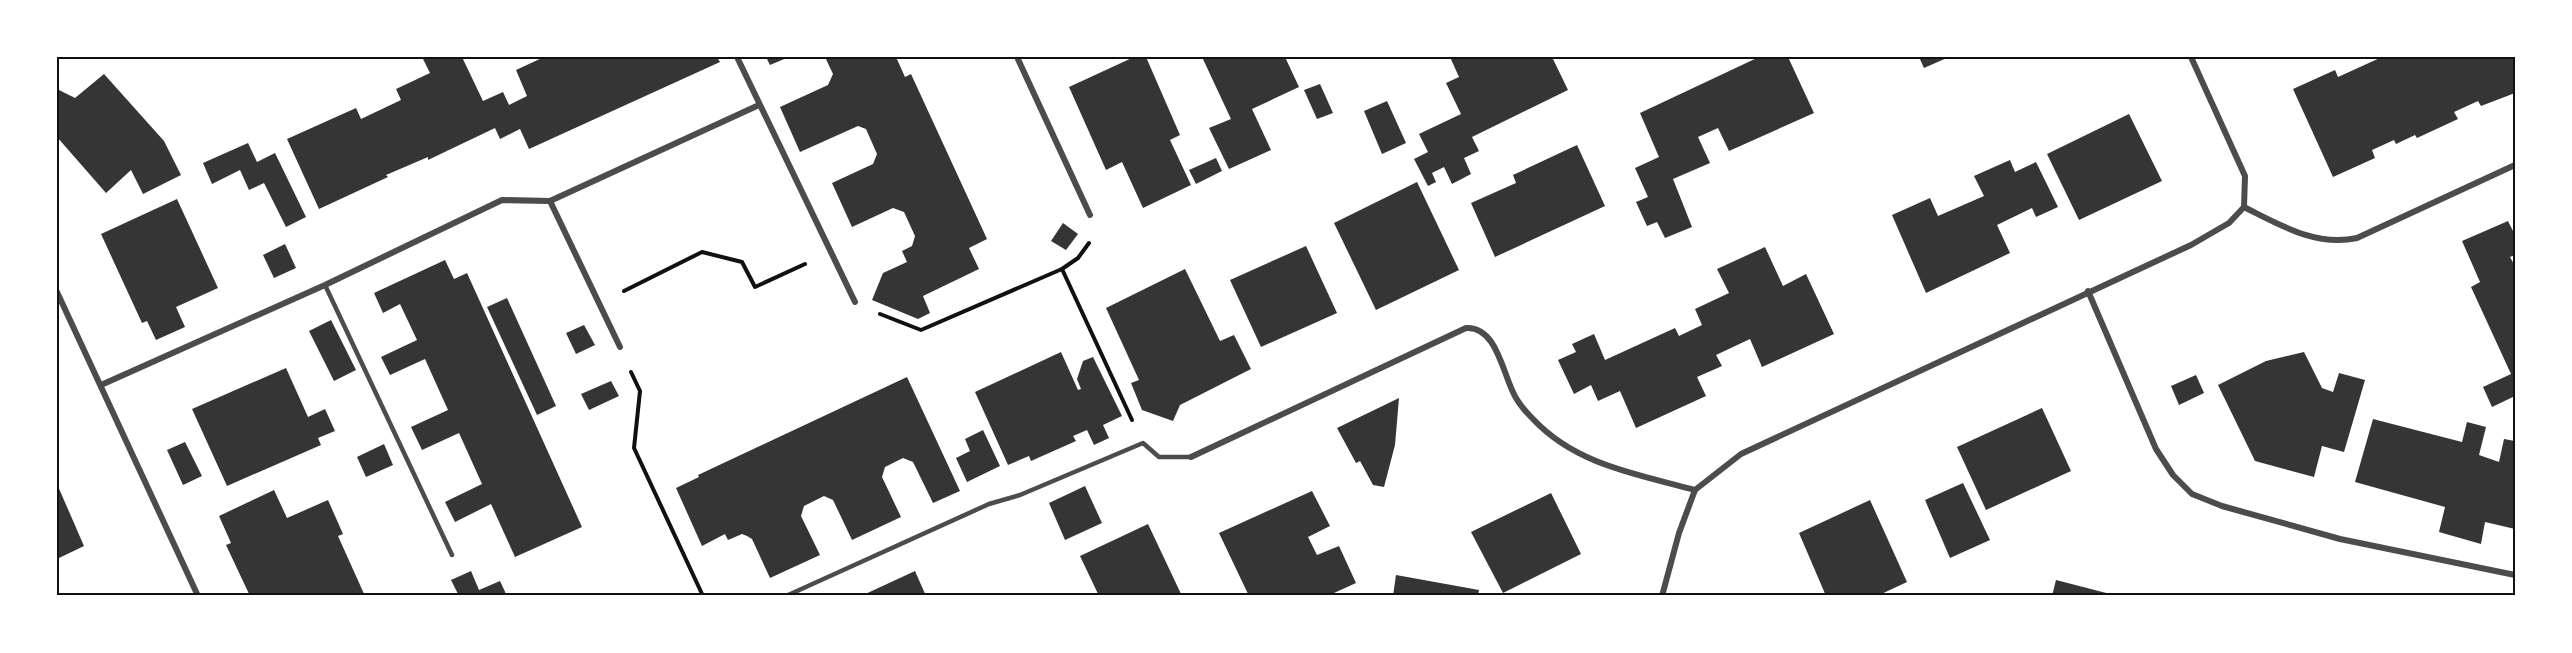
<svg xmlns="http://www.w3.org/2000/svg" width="2572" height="653" font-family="'Golos Text',sans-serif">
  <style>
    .building { fill: #353535 }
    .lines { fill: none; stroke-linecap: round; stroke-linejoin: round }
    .path { stroke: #111; stroke-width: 4 }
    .service { stroke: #4c4c4c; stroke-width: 4.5 }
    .minor { stroke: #4c4c4c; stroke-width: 6 }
    .neatline { fill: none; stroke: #111; stroke-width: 2 }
  </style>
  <rect width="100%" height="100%" fill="#fff"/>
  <g class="building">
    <polygon points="422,57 462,57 483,101 503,92 509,105 527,96 516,70 544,57 717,57 720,62 529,149 520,129 500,139 495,128 428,160 428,157 386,175 388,177 319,209 287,139 356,108 361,119 401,100 396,89 430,73"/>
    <polygon points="766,57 789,57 770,65"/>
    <polygon points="825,57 896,57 905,77 911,74 987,239 969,248 979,269 923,296 930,313 918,319 872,300 883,273 907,262 902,251 912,246 915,236 904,212 893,208 852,227 832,183 873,164 877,154 866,129 858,126 800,152 780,107 828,85 833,74"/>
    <polygon points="1134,57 1146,57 1180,135 1170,140 1191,185 1143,208 1122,162 1106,170 1069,87"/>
    <polygon points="1202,57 1285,57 1299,87 1252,109 1271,150 1229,169 1209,128 1231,119"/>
    <polygon points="1450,57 1552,57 1568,90 1472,137 1479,151 1464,158 1471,174 1452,184 1444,167 1432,173 1436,182 1428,186 1414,159 1428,152 1419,134 1461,114 1446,83 1459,77"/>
    <polygon points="1759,57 1788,57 1814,113 1729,151 1718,128 1698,137 1710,163 1673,179 1692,227 1665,238 1657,222 1647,226 1636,202 1648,197 1635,168 1659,157 1640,113"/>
    <polygon points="1919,57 1949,57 1924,68"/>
    <polygon points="2382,57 2515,57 2515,93 2481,106 2478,101 2454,112 2458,119 2417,138 2415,135 2396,144 2394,140 2372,150 2375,158 2333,177 2293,89 2335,70 2338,77"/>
    <polygon points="104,74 164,141 181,175 143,194 131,170 106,193 57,137 57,89 75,98"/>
    <polygon points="1320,84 1333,113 1317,119 1304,90"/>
    <polygon points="1387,101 1406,143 1382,154 1364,111"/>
    <polygon points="2129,114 2162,181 2079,220 2047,154"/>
    <polygon points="248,143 257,162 275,153 306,217 286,227 264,183 249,190 240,170 212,184 203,163"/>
    <polygon points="1577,145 1605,206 1495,257 1471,203 1516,183 1513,175"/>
    <polygon points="1216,158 1222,171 1196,184 1189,170"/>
    <polygon points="2010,160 2015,172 2036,162 2058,207 2036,217 2032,208 1997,225 2010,253 1926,293 1892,215 1930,198 1938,216 1984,196 1974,176"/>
    <polygon points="1417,182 1459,270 1376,310 1334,223"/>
    <polygon points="177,199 218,288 176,307 185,327 156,340 147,321 142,323 101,234"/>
    <polygon points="2508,221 2515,235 2515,255 2510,257 2515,266 2515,396 2492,407 2483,387 2511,374 2471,287 2480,282 2462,241"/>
    <polygon points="1063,223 1078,234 1066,250 1051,241"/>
    <polygon points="285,244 296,268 274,278 263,255"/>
    <polygon points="1306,246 1337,313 1261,347 1230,280"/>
    <polygon points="1765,247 1783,286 1806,274 1834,334 1762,367 1750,339 1716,355 1722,366 1697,377 1706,396 1636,428 1620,391 1598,401 1591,385 1574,394 1558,360 1576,352 1572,344 1594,334 1605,360 1675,328 1679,336 1702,325 1695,309 1729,293 1717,269"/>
    <polygon points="445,260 454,279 467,273 582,527 515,557 491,504 455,522 445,502 482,484 459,433 422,450 411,427 448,410 425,359 390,375 381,357 417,340 400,304 383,313 374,293"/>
    <polygon points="1185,269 1220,341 1234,335 1251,369 1180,405 1173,421 1142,410 1131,383 1139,380 1106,308"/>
    <polygon points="507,298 556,406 537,415 487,307"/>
    <polygon points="331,320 356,370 334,381 309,331"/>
    <polygon points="584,325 595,345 576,354 566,333"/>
    <polygon points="1061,352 1078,390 1081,389 1077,379 1083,361 1093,357 1122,416 1103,425 1109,438 1094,445 1087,430 1073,436 1076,441 1031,461 1029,456 1008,465 975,392"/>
    <polygon points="2304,352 2322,388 2333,392 2339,373 2365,380 2344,452 2322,446 2314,477 2255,461 2218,385 2266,361"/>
    <polygon points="286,368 308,417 325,409 335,431 318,438 321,445 227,486 192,409"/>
    <polygon points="2196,375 2204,393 2179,405 2171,386"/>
    <polygon points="907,377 960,491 933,503 913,462 903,458 885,467 882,477 901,517 852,540 833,500 824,496 804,506 801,516 820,555 770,578 752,539 747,536 742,534 728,540 725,534 702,546 676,488 699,477 698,475"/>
    <polygon points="611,381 619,396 589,410 581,394"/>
    <polygon points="1399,398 1395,445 1384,487 1373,485 1360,461 1356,463 1337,428"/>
    <polygon points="2042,408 2071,471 1986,510 1957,447"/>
    <polygon points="2373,419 2462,442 2467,422 2486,427 2479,455 2499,462 2504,439 2515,441 2515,529 2485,522 2481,544 2439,532 2445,507 2355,482"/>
    <polygon points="983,430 1000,466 967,482 956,458 970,451 965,439"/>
    <polygon points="185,442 202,476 183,485 167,450"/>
    <polygon points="384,444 393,465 366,477 357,457"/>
    <polygon points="1963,483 1990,540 1950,558 1925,500"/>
    <polygon points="57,484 84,546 57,559"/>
    <polygon points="1085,486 1102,523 1065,540 1049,503"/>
    <polygon points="274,490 287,518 328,500 343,534 338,536 365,596 250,596 226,545 231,543 219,516"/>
    <polygon points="1312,491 1330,526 1308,537 1317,555 1339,546 1356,583 1334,593 1332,596 1249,596 1219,533"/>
    <polygon points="1551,493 1581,554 1503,593 1471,532"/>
    <polygon points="1870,500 1907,582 1877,596 1826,596 1799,533"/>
    <polygon points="1148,524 1182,596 1099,596 1080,556"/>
    <polygon points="471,571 479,590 500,581 507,596 459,596 451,580"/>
    <polygon points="915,571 926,596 861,596"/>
    <polygon points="1396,575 1479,590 1478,596 1393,596"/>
    <polygon points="2056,580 2114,595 2114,596 2052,596"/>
  </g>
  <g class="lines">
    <g class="path">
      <polyline points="1089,243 1078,258 1062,269 1132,420"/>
      <polyline points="624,291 702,252 742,262 755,287 805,264"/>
      <polyline points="880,314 921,330 1062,269"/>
      <polyline points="631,372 640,391 634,448 703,596"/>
    </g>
    <g class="service">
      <polyline points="325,285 452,555"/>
      <polyline points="786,596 989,504 1020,495 1143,443 1159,457 1191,457"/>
    </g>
    <g class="minor">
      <polyline points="737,57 855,302"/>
      <polyline points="1017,57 1090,215"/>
      <path d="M2191 57 2245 176 2244 207C2280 225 2316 247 2357 238L2515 165"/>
      <polyline points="550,201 620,347"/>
      <polyline points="2088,291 2156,449 2173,475 2192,494 2222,506 2340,539 2515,575"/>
      <polyline points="57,292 198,596"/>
      <polyline points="101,385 325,285 502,200 550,201 759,105"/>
      <path d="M1191 457 1466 328C1498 326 1503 377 1516 398 1520 405 1527 413 1533 419 1576 465 1637 474 1695 490"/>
      <polyline points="1662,596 1679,533 1695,490 1741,454 2191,245 2229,223 2244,207"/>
    </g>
  </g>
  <rect width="2572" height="653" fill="none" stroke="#ffffff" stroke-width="117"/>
  <rect x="58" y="58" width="2456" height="536" class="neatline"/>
</svg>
